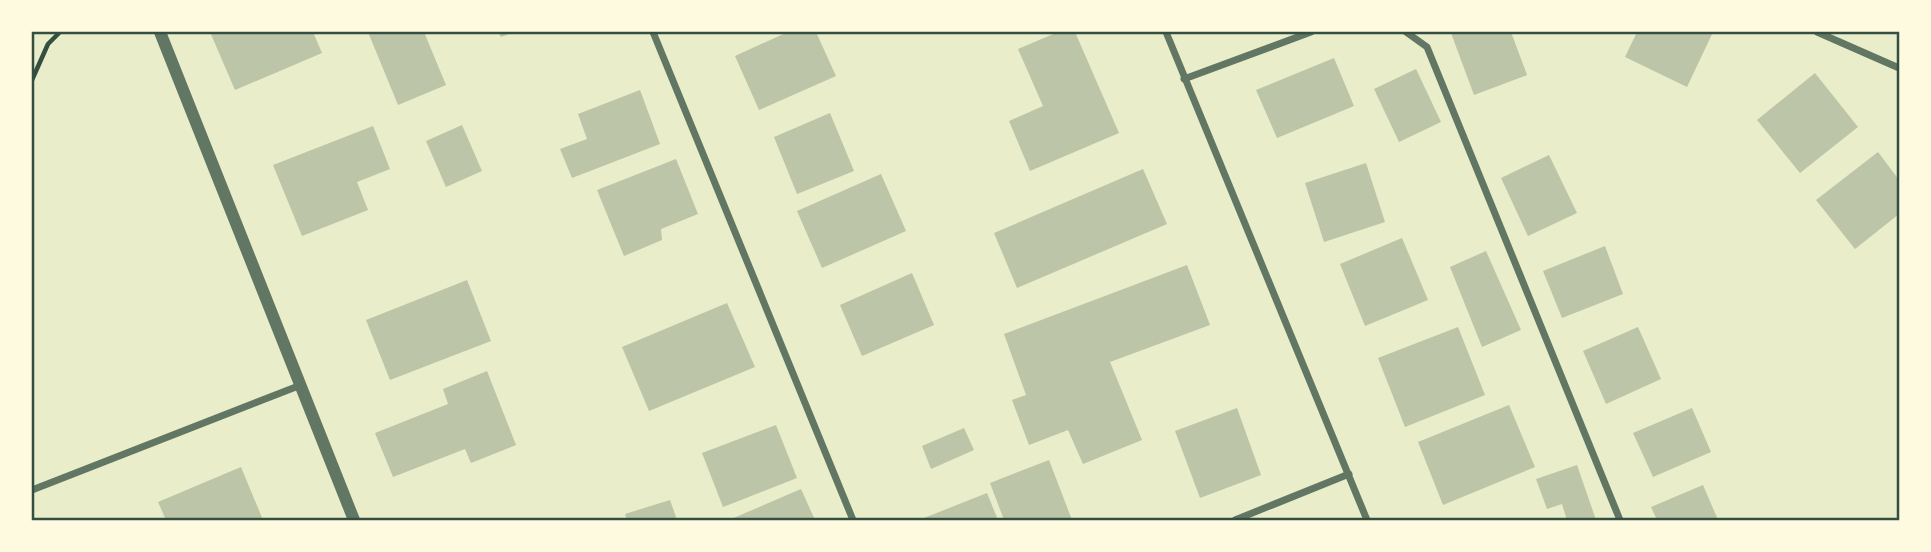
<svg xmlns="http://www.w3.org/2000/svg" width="1931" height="552" font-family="'Sofia Sans Condensed',sans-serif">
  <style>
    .building { fill: #bcc5a7 }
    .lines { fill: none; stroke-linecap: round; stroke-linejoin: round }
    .path { stroke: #344e41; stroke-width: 4.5 }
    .minor { stroke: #617663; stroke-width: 7 }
    .tertiary { stroke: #617663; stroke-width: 12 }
    .neatline { fill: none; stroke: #344e41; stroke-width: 2.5 }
  </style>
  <rect width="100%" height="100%" fill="#e9edc9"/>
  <g class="building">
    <polygon points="210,32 313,32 322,53 235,90"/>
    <polygon points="368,32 424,32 446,85 398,105"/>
    <polygon points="498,32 515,32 501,37"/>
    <polygon points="788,32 816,32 836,76 759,110 735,56"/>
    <polygon points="1058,32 1075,32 1119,133 1030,171 1009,121 1043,106 1018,49"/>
    <polygon points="1454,32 1511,32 1527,75 1474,95 1451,33"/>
    <polygon points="1637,32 1713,32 1687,87 1625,57"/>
    <polygon points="1334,58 1354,106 1277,138 1256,90"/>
    <polygon points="1416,69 1441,122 1399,142 1374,89"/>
    <polygon points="1815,73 1858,127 1800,173 1757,120"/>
    <polygon points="640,90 660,144 572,178 560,149 587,139 578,114"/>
    <polygon points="830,113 854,171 797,194 774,137"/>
    <polygon points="462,125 482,171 446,187 426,141"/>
    <polygon points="373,126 390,169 357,182 368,210 302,236 273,165"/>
    <polygon points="1878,152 1899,180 1899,214 1855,249 1816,200"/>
    <polygon points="1549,155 1577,213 1528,236 1501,178"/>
    <polygon points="676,159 698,214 661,229 662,240 624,256 597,190"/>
    <polygon points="1366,163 1385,222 1324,242 1305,183"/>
    <polygon points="1143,169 1167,224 1017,288 994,233"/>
    <polygon points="881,174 906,231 822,268 797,211"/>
    <polygon points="1402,238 1428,300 1365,326 1340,264"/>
    <polygon points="1605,246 1623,294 1562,318 1543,271"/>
    <polygon points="1486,251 1521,330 1482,347 1450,267"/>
    <polygon points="1187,265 1210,325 1110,362 1142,440 1083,464 1068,430 1029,445 1012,400 1026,395 1004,334"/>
    <polygon points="912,273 934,325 862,356 840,305"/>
    <polygon points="467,280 491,341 390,380 366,320"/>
    <polygon points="727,303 755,367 649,411 622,347"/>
    <polygon points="1458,327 1485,395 1405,427 1378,358"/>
    <polygon points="1638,327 1661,379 1606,404 1583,351"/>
    <polygon points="487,371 516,445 471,463 465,449 393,477 375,433 448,404 443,389"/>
    <polygon points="1509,405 1535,467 1443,505 1418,442"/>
    <polygon points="1237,408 1261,475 1200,498 1175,431"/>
    <polygon points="1692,408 1711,452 1653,477 1633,433"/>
    <polygon points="776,425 797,478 723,507 702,453"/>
    <polygon points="964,428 974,450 931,469 922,446"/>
    <polygon points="1049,460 1072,520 1004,520 990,483"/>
    <polygon points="1577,465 1596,520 1567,520 1562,504 1547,509 1536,479"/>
    <polygon points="241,467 263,520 166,520 158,502"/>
    <polygon points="1703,485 1718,520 1657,520 1651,507"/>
    <polygon points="801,489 815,520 729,520"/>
    <polygon points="987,493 998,520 919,520"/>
    <polygon points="670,500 677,520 627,520 625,514"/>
  </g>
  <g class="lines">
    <polyline class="path" points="32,80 48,44 60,32"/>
    <g class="minor">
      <polyline points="653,32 853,520"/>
      <polyline points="1166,32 1367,520"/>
      <polyline points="1406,32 1427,47 1620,520"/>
      <polyline points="1817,32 1899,68"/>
      <polyline points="1184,79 1311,32"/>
      <polyline points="32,490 301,385"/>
      <polyline points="1235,520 1349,474"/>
    </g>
    <polyline class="tertiary" points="160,32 354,520"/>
  </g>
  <rect width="1931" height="552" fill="none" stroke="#fefae0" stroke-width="66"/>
  <rect x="33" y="33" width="1865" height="486" class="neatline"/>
</svg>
